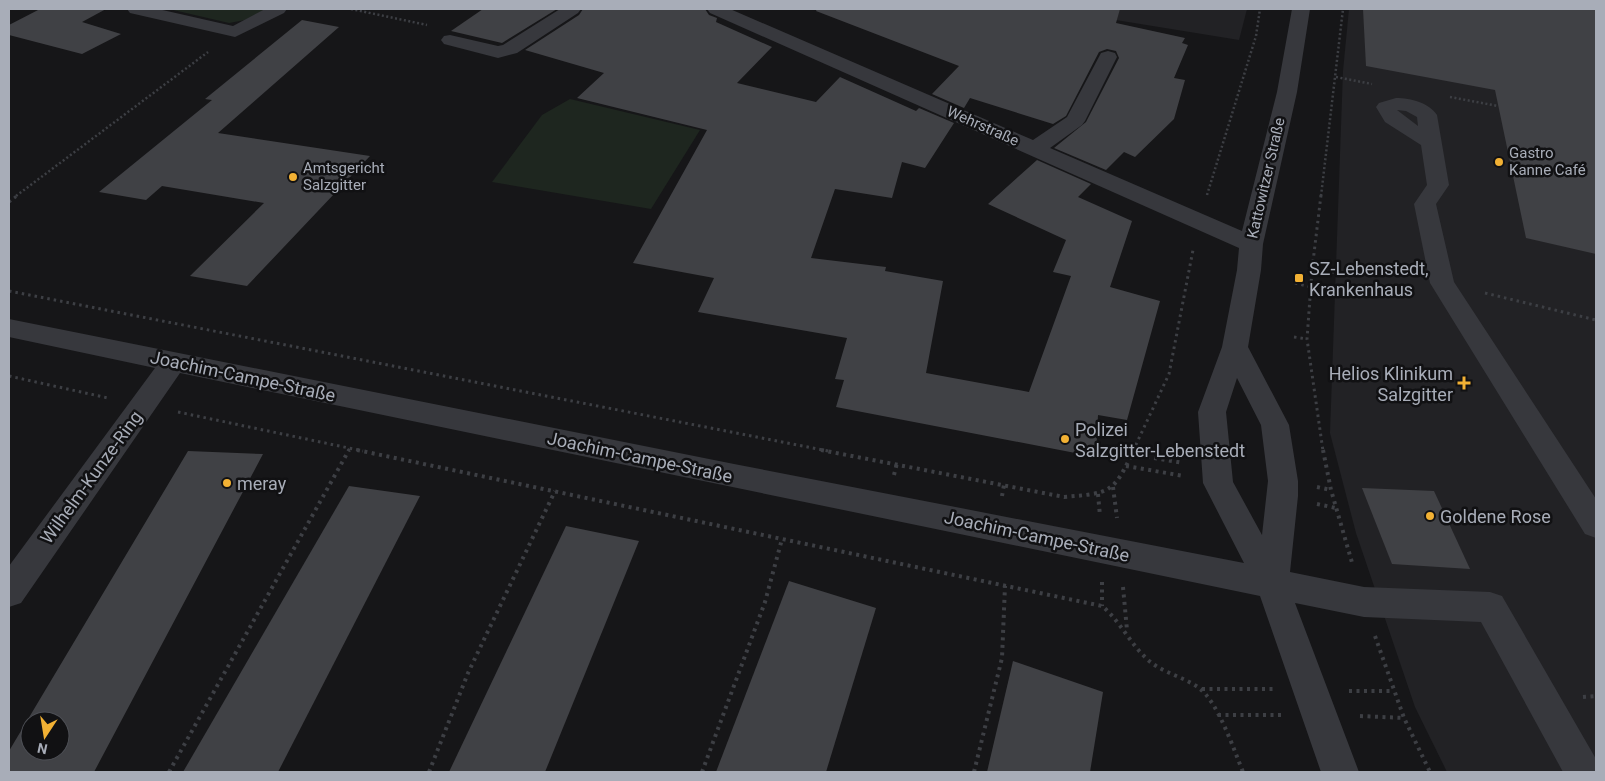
<svg xmlns="http://www.w3.org/2000/svg" width="1605" height="781" font-family="Roboto,sans-serif">
  <style>
    .built { fill: #222225 }
    .green { fill: #1e261f }
    .building { fill: #404145; fill-rule: evenodd }
    .lines { fill: none; stroke-linecap: round; stroke-linejoin: round }
    .path-far2 { stroke: #3d3f44; stroke-width: 2.5; stroke-dasharray: 2 2.5; stroke-linecap: butt }
    .path-far1 { stroke: #3d3f44; stroke-width: 3; stroke-dasharray: 2.5 4; stroke-linecap: butt }
    .path { stroke: #3d3f44; stroke-width: 4; stroke-dasharray: 3 4.5; stroke-linecap: butt }
    .minor { fill: #37383d; fill-rule: evenodd }
    .poi-dot { fill: #f2b134; stroke: #111113; stroke-width: 2 }
    .labels { text-anchor: middle; dominant-baseline: central; stroke-width: 5; stroke-linejoin: round; paint-order: stroke }
    .far-street-label { font-size: 15px; fill: #a8adb8; stroke: #111113 }
    .far-poi-label { font-size: 15px; fill: #a8adb8; stroke: #111113; text-anchor: start }
    .poi-label { font-size: 18px; fill: #a8adb8; stroke: #111113; text-anchor: start }
    .street-label { font-size: 18px; fill: #a8adb8; stroke: #111113 }
  </style>
  <rect width="100%" height="100%" fill="#161618"/>
  <g class="built">
    <polygon points="1048,9 1247,9 1239,40"/>
    <polygon points="1349,9 1596,9 1596,772 1447,772 1415,707 1356,533 1330,433 1343,71"/>
  </g>
  <g class="green">
    <polygon points="169,9 266,9 245,20 229,23"/>
    <polygon points="570,99 700,130 651,209 492,182 542,115"/>
  </g>
  <g class="building">
    <polygon points="40,9 106,9 82,22 121,34 82,54 9,35 9,25"/>
    <polygon points="483,9 557,9 502,43 451,31"/>
    <polygon points="583,9 705,9 709,15 717,18 716,22 772,47 737,83 816,102 840,77 916,111 919,108 954,123 925,168 902,162 892,198 835,189 811,258 886,267 885,271 943,281 926,373 1029,392 1071,276 1053,272 1066,240 988,204 1037,160 1091,184 1078,197 1132,221 1110,287 1160,301 1127,420 1098,415 1096,457 836,407 844,380 835,379 847,338 698,312 714,278 633,263 707,130 577,98 604,73 525,50 579,15"/>
    <polygon points="817,9 1120,9 1116,23 1185,38 1182,43 1188,45 1174,78 1185,80 1174,119 1135,157 1124,152 1106,170 1054,148 1086,122 1119,58 1116,51 1107,49 1099,52 1066,116 1053,124 970,98 964,108 932,94 959,66 816,11"/>
    <polygon points="1363,9 1596,9 1596,254 1526,238 1495,90 1366,66"/>
    <polygon points="302,20 339,27 218,133 370,156 247,286 190,276 264,203 162,186 146,200 99,192 212,100 205,99"/>
    <path d="M188 451 263 454 94 772H9V751ZM30 721H60V751H30Z"/>
    <polygon points="349,486 420,496 278,772 183,772"/>
    <polygon points="1362,488 1434,491 1470,569 1392,564"/>
    <polygon points="566,526 639,541 545,772 449,772"/>
    <polygon points="789,581 876,608 826,772 716,772"/>
    <polygon points="1013,661 1103,692 1090,772 987,772"/>
  </g>
  <g class="lines">
    <g class="path-far2">
      <polyline points="351,9 427,25"/>
      <polyline points="1336,77 1372,84"/>
      <polyline points="1450,97 1498,106"/>
      <polyline points="1207,195 1256,36 1260,9"/>
      <polyline points="16,196 208,52"/>
      <polyline points="1321,196 1343,9"/>
    </g>
    <g class="path-far1">
      <polyline points="1321,195 1312,270 1307,339 1323,451"/>
      <polyline points="9,202 18,195"/>
      <polyline points="1312,270 1353,274 1388,272 1408,276"/>
      <polyline points="1295,283 1311,287"/>
      <polyline points="9,291 828,451"/>
      <polyline points="1485,293 1596,320"/>
      <polyline points="1294,337 1307,339"/>
      <polyline points="9,376 108,398"/>
      <polyline points="178,412 363,451"/>
      <polyline points="348,451 350,448"/>
      <polyline points="1133,451 1169,374 1193,250"/>
    </g>
    <g class="path">
      <path d="M357 450 1102 606C1120 621 1129 642 1146 658 1161 673 1183 676 1199 688 1218 702 1234 750 1243 772"/>
      <path d="M821 450 1064 497C1112 493 1113 493 1134 450"/>
      <polyline points="1323,450 1331,490 1353,566"/>
      <polyline points="1132,454 1183,463"/>
      <polyline points="1126,466 1184,476"/>
      <polyline points="894,475 897,463"/>
      <polyline points="1113,487 1117,518"/>
      <polyline points="1317,487 1331,490"/>
      <polyline points="1098,494 1100,516"/>
      <polyline points="1002,496 1004,485"/>
      <polyline points="1317,504 1336,508"/>
      <polyline points="1102,582 1102,606"/>
      <polyline points="1123,587 1127,630"/>
      <polyline points="1375,636 1404,718 1430,772"/>
      <polyline points="1202,689 1273,689"/>
      <polyline points="1349,691 1393,691"/>
      <polyline points="1583,697 1596,696"/>
      <polyline points="1218,715 1281,715"/>
      <polyline points="1360,716 1404,718"/>
      <polyline points="169,772 349,450"/>
      <polyline points="429,772 468,673 555,491"/>
      <polyline points="702,772 765,602 782,539"/>
      <polyline points="974,772 1002,658 1005,586"/>
    </g>
    <g class="minor">
      <polygon points="127,9 158,9 233,26 265,9 287,9 284,13 235,37 130,13"/>
      <polygon points="560,9 581,9 578,13 517,53 498,58 444,44 441,40 444,36 450,35 498,46 503,45"/>
      <path d="M707 9H730L1033 140 1067 117 1101 53 1108 51 1115 53 1117 57 1085 121 1082 125 1050 148 1242 231 1277 92 1292 9H1310L1297 92 1263 244 1261 270 1248 347 1289 425 1298 481V496L1290 572 1364 587 1490 592 1502 596 1596 759V772H1563L1481 622 1364 617 1295 603 1359 772H1321L1260 596 180 373 21 603 9 607V566L155 368 9 337V319L734 464 1244 563 1203 483 1198 412 1222 347 1237 270 1239 248 710 13ZM1237 378 1261 425 1268 481 1262 535 1233 482 1226 412Z"/>
      <path d="M1396 98C1411 98 1429 103 1437 115L1449 185 1436 204 1454 282 1596 499V538L1585 534 1430 283 1414 204 1427 185 1421 145 1385 122 1376 107 1379 103ZM1397 110 1406 111 1417 117 1418 126Z"/>
    </g>
  </g>
  <g class="poi-dot">
    <circle cx="1499" cy="162" r="5"/>
    <circle cx="293" cy="177" r="5"/>
    <rect x="1294" y="273" width="10" height="10" rx="2.5"/>
    <path d="M1461.5 375.5h5v5h5v5h-5v5h-5v-5h-5v-5h5z"/>
    <circle cx="1065" cy="439" r="5"/>
    <circle cx="227" cy="483" r="5"/>
    <circle cx="1430" cy="516" r="5"/>
  </g>
  <g class="labels">
    <g class="far-street-label">
      <text transform="translate(983 126) rotate(24)">Wehrstraße</text>
      <text transform="translate(1266 178) rotate(-77)">Kattowitzer Straße</text>
    </g>
    <g class="far-poi-label">
      <text x="1509" y="153">Gastro<tspan x="1509" dy="17">Kanne Café</tspan></text>
      <text x="303" y="168">Amtsgericht<tspan x="303" dy="17">Salzgitter</tspan></text>
    </g>
    <g class="poi-label">
      <text x="1309" y="268">SZ-Lebenstedt,<tspan x="1309" dy="21">Krankenhaus</tspan></text>
      <text x="1453" y="373" text-anchor="end">Helios Klinikum<tspan x="1453" dy="21">Salzgitter</tspan></text>
      <text x="1075" y="429">Polizei<tspan x="1075" dy="21">Salzgitter-Lebenstedt</tspan></text>
      <text x="237" y="483">meray</text>
      <text x="1440" y="516">Goldene Rose</text>
    </g>
    <g class="street-label">
      <text transform="translate(243 376) rotate(12)">Joachim-Campe-Straße</text>
      <text transform="translate(640 457) rotate(12)">Joachim-Campe-Straße</text>
      <text transform="translate(91 477) rotate(-54)">Wilhelm-Kunze-Ring</text>
      <text transform="translate(1037 536) rotate(12)">Joachim-Campe-Straße</text>
    </g>
  </g>
  <rect width="1605" height="781" fill="none" stroke="#a8adb8" stroke-width="20"/>
  <g transform="translate(45 736) rotate(192)"><circle r="24" fill="#111113" stroke="#4d4f55"/>
  <path d="M0-4L9 19L0 12L-9 19Z" fill="#f2b134"/>
  <text y="-8" font-size="14" font-weight="bold" text-anchor="middle" fill="#a8adb8">N</text>
  </g>
</svg>
